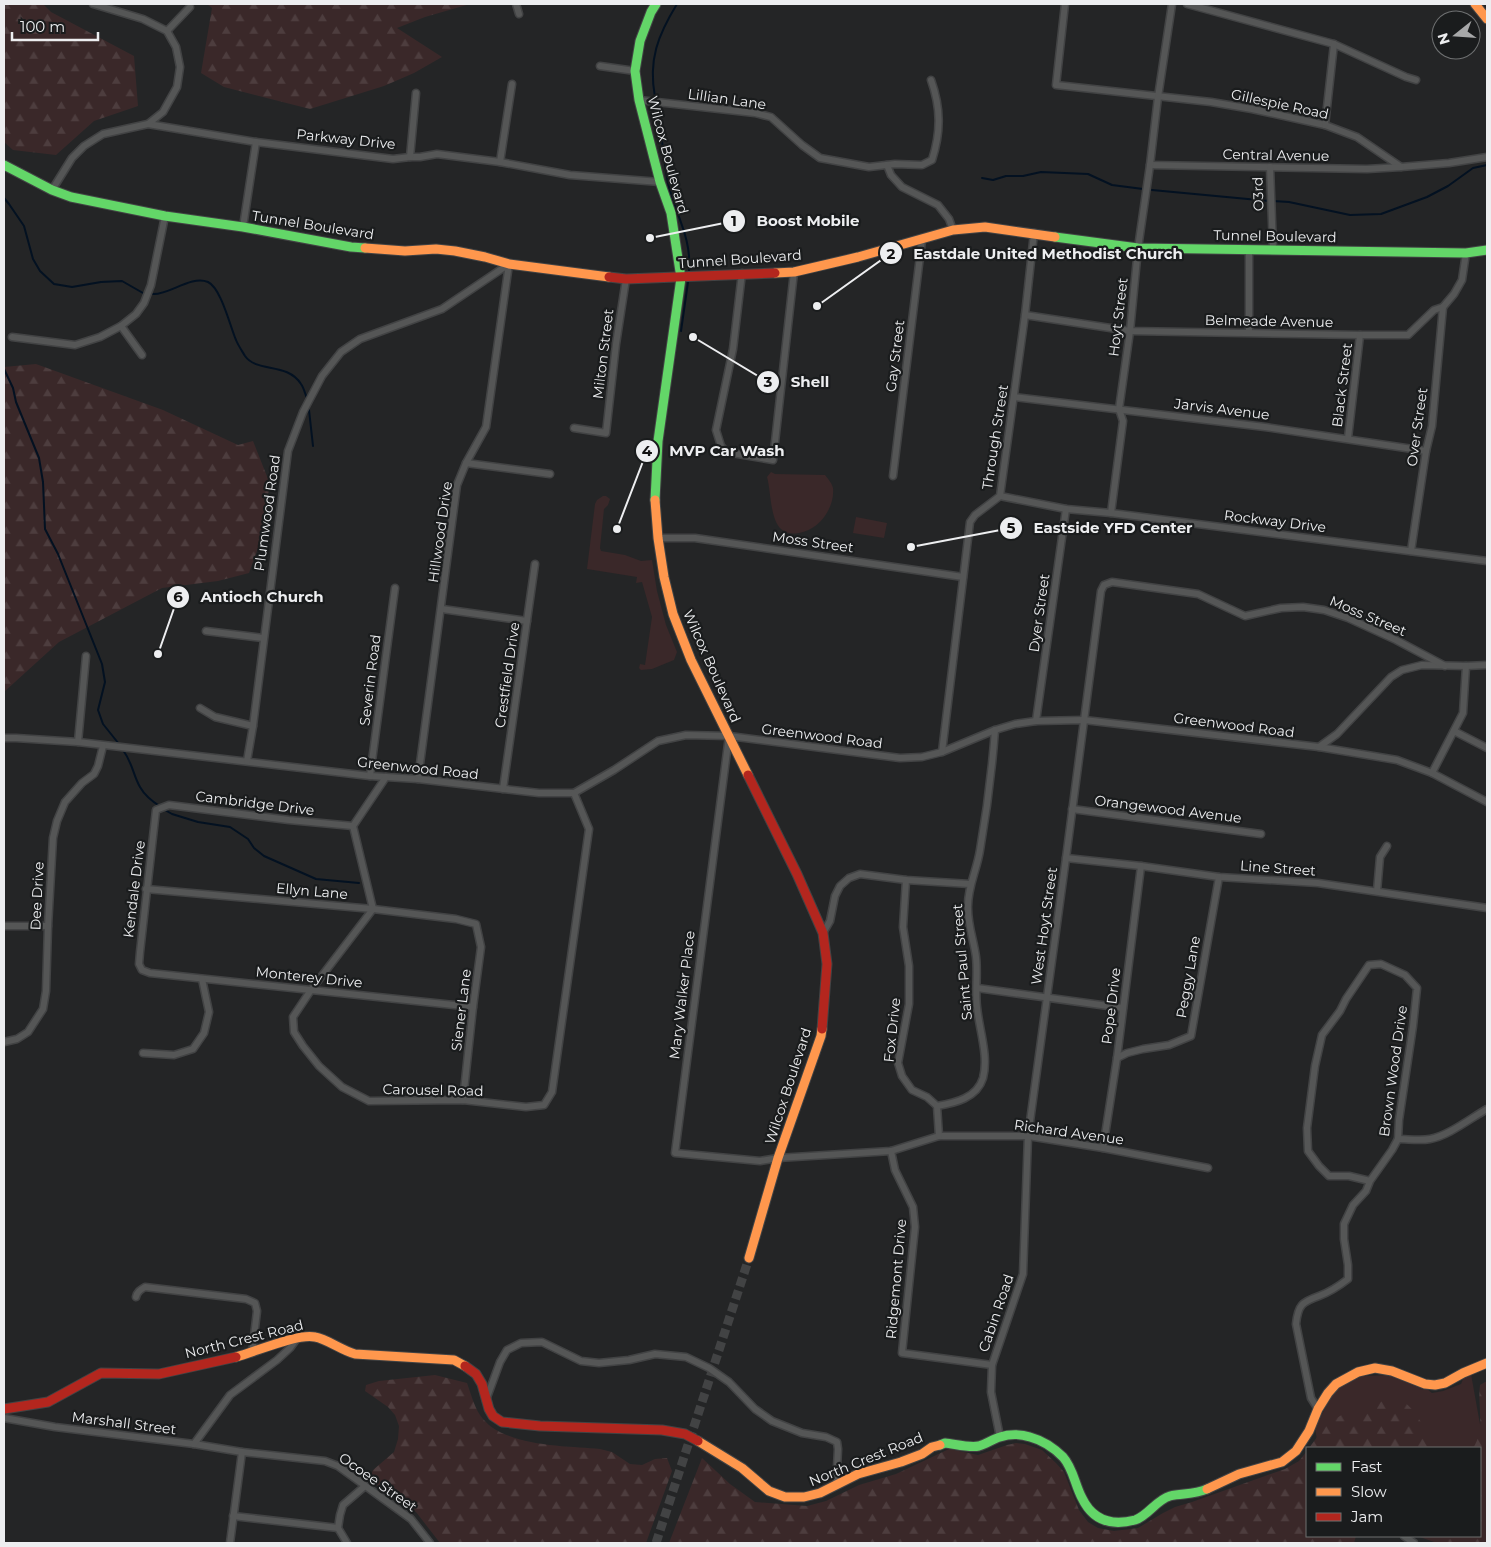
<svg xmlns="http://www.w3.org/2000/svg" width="1491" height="1547" font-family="Montserrat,sans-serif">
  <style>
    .green { fill: #3a2829 }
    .forest { fill: url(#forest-firs) }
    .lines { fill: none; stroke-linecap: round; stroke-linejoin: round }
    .stream { stroke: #031121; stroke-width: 2 }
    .secondary-tunnel { stroke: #424344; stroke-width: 9; stroke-dasharray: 9 4.5; stroke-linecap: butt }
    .street-casing { stroke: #424344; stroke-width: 9 }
    .fast-casing { stroke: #424344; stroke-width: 11 }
    .slow-casing { stroke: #424344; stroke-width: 11 }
    .jam-casing { stroke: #424344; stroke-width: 11 }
    .street { stroke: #555656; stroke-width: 6 }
    .fast { stroke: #63d668; stroke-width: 9 }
    .slow { stroke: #ff974d; stroke-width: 9 }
    .jam { stroke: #b3261e; stroke-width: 9 }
    .labels { text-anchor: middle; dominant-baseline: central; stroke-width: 4.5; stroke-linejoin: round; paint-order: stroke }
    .street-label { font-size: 14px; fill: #edeef0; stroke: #1a1c1d }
    .leader { fill: none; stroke: #edeef0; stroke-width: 2 }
    .callout-dot { fill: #edeef0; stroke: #1a1c1d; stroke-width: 2 }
    .mark-label { font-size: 15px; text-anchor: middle; font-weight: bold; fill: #111 }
    .callout-label { font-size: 15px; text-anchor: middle; font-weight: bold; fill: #edeef0; stroke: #1a1c1d; stroke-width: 4.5; stroke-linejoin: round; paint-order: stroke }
  </style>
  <defs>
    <pattern id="forest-firs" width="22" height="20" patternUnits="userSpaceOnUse" patternTransform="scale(1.25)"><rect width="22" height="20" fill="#3a2829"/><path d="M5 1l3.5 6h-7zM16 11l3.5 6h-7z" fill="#4d3d3e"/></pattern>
  </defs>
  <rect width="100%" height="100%" fill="#242526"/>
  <g class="green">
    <path d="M771 472 775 474 825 475C828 479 832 483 833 488 835 508 819 530 799 533 793 534 786 534 781 529 770 519 771 491 767 477Z"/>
    <polygon points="603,496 606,496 610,499 608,505 604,509 600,548 601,551 625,555 641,561 652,560 657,591 666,625 677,652 674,660 652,669 641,670 639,668 640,664 645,665 652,617 642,582 636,583 637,577 587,569 595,504 597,500"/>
    <polygon points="856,517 887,523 884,538 853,533"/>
    <polygon points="1471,1374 1487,1463 1480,1448 1318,1448 1315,1427 1332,1396 1341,1386 1349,1380 1361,1376 1392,1375 1427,1389 1432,1393 1443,1391 1461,1384 1464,1377"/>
  </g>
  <g class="forest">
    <polygon points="4,4 43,4 51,12 134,56 138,106 94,121 56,155 13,150 4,142"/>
    <polygon points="207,4 470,4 425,17 397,28 442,57 414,73 384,86 310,109 224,87 201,73 212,8"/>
    <polygon points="36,364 163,410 238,445 253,441 270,484 258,548 249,573 218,581 162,588 59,642 4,692 4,367"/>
    <path d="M435 1375 467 1383C471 1394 474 1406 480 1415 501 1447 566 1446 600 1449L612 1452 630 1464 642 1465 655 1459 667 1458 672 1471 646 1543H440L416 1512 369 1480 373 1470 394 1452 398 1439 399 1426 395 1415 388 1407 365 1391 366 1385 379 1381Z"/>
    <path d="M1487 1381V1543H1437L1420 1537 1419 1536H1480V1448H1473C1486 1429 1477 1406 1480 1385Z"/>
    <path d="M1389 1397C1413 1397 1425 1431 1435 1448H1309L1326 1425 1343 1414 1365 1411Z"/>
    <polygon points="1016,1443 1025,1444 1042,1450 1056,1463 1064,1472 1079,1510 1088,1522 1098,1528 1114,1531 1138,1528 1163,1513 1175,1507 1192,1502 1285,1469 1299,1461 1307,1451 1307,1536 1356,1536 1354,1543 669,1543 702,1458 730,1484 755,1502 807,1506 826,1501 859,1485 896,1474 949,1449 978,1455 1007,1445"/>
  </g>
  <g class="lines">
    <g class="stream">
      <path d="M655 97C648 60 658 35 677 4"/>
      <path d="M657 107C662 132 663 158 668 183 675 214 692 237 689 272"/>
      <polyline points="982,178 993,180 1006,176 1023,176 1041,172 1088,174 1112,185 1143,189"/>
      <polyline points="1152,190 1269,201"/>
      <polyline points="4,198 9,204 24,226 33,259 40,271 54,284 72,287 101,282 122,281 143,293"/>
      <polyline points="1273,201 1289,202 1350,215 1381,214 1427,197 1448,186 1473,168 1487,165"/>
      <path d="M153 294C169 295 191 275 208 282 221 288 230 326 236 340 238 345 242 351 245 356 257 373 287 362 301 384 304 388 305 394 307 398"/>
      <polyline points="681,331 688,282"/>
      <polyline points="4,369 13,388 16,402 39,458 43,482 45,529 58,554 102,664 105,682 98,710 103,724 119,744"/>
      <polyline points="309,410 313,446"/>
      <path d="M123 750C133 764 133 775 140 787 145 796 153 802 161 807"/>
      <polyline points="165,810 172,814 198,822 230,827 248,839 254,848 264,856 316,879 359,883"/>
    </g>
    <polyline class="secondary-tunnel" points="656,1543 749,1258"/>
    <g class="street-casing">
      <g id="street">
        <polyline points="516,4 519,14"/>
        <polyline points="1065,4 1056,85 1211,102 1252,109 1325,125 1357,137 1401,167 1449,163 1487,157"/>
        <polyline points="1187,4 1334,44 1406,77 1416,80"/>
        <polyline points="167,31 190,7"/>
        <polyline points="600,66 635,71"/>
        <path d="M639 100 755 113 771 117 802 145 820 158 869 167 895 164 922 165 932 160C941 132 941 108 931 80"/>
        <polyline points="148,124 256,142 393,159 410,157 420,157 437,154 500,162 570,175 660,182"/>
        <polyline points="1325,125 1334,44"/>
        <polyline points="410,157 416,93"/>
        <polyline points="500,162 512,84"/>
        <polyline points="887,165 891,175 902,187 938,205 949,219 953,230"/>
        <polyline points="1150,165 1367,169 1401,167"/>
        <polyline points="1270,167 1273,249"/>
        <polyline points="52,190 72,158 84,146 103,134 148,124 163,112 177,87 180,67 176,47 167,31 143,19 93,4"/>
        <polyline points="243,227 256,142"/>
        <polyline points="1249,249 1249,332"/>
        <polyline points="742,273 733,349 716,430 721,446 726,452 773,460 794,272"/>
        <polyline points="1025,315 1130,331 1360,335 1408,335 1434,310 1443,307 1454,294 1462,280 1466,253"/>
        <polyline points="121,326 142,355"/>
        <polyline points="12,337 75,345 100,337 121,326 136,314 144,303 151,285 165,216"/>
        <polyline points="1014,397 1265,427 1426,451"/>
        <polyline points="574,428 606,433 616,344 626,279"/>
        <polyline points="1348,438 1360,335"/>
        <polyline points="466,463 550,474"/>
        <polyline points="893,476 922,240"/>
        <polyline points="1000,496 1066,509 1111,513 1487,561"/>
        <polyline points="1111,513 1123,421 1119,409 1130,331 1138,248 1150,165 1158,97 1172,4"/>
        <polyline points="658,538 695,538 963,577"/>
        <polyline points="1411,551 1426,451 1432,426 1443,307"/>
        <polyline points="442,609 527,621"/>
        <polyline points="206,631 263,638"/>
        <polyline points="200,708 215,717 253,726"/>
        <polyline points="1036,721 1066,509"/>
        <polyline points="1454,731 1487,748"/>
        <polyline points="729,736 675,1153 760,1161 778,1158 891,1151 939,1136 1028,1136 1103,1148 1208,1168"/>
        <polyline points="4,738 16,738 78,742 370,776 418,779 539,793 574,793 614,770 658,741 686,735 729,736 900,758 922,757 942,752 995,730 1015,724 1036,721 1084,720 1319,747 1397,760 1432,773 1487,802"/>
        <polyline points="78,742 86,656"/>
        <polyline points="1319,747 1337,734 1391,677 1402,670 1422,665 1466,666 1487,665"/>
        <polyline points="942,752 970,522 975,515 1000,496 1025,315 1034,233"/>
        <polyline points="247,761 253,726 288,451 303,412 322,376 341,352 360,339 442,309 509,264"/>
        <polyline points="1432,773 1463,713 1466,666"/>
        <polyline points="370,776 395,588"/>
        <polyline points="386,777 353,826 373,909 311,990 293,1017 294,1032 303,1046 319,1066 342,1087 369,1101 463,1100 526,1107 544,1105 552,1092 589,829 574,793"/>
        <polyline points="418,779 457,485 466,463 486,427 509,264"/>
        <polyline points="503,789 535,564"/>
        <polyline points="1072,809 1261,834"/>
        <polyline points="353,826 289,820 169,805 156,810 140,952 139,964 142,970 150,973 473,1007"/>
        <polyline points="1066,858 1141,866 1219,877 1318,883 1487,908"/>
        <polyline points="906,880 903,927 909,966 909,1004 898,1063 902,1076 912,1090 927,1097 937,1106 939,1136"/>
        <polyline points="146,889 373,909 456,919 476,924 481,947 473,1007 463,1100"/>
        <polyline points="1377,891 1380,857 1387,846"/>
        <polyline points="4,926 48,926"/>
        <polyline points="823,933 830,921 835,896 840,886 849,878 860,874 906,880 970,884"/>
        <polyline points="977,988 1123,1008"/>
        <polyline points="4,1042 17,1039 28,1032 43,1009 46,991 48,926 53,838 57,821 65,802 82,783 94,774 98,766 103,746"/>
        <polyline points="143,1053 174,1055 193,1049 204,1033 209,1012 202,979"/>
        <polyline points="1117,1058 1127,1053 1143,1049 1169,1045 1191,1036 1219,877"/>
        <path d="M937 1106C955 1103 977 1098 983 1078 989 1056 979 1029 977 1007 975 990 978 974 976 957 974 941 968 926 968 909 967 888 977 870 980 850 987 810 992 770 995 730"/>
        <path d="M1398 1139C1408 1139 1420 1141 1430 1139 1448 1136 1471 1118 1487 1109"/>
        <polyline points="1103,1148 1117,1058 1141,866"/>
        <polyline points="891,1151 895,1170 913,1207 915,1227 902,1353 992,1365"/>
        <path d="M136 1297C137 1292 140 1290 145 1287L246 1299 255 1303 257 1311 252 1353"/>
        <polyline points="486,1400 500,1362 507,1350 521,1343 542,1342 581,1361 599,1363 629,1360 655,1354 686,1357 709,1368 729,1382 755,1409 772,1421 802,1433 826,1437 837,1442 838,1449 836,1486"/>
        <path d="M1318 1409 1311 1398 1296 1324C1298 1305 1302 1302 1319 1296 1330 1292 1339 1286 1348 1279V1265L1344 1239V1224L1353 1205 1366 1191 1370 1181 1392 1150 1398 1139 1399 1120 1413 1026 1417 988 1405 975 1381 964 1369 965 1346 999 1340 1011 1322 1035 1315 1066 1307 1128 1308 1151 1319 1166 1329 1176H1349L1370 1181"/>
        <polyline points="4,1418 55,1427 194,1444 242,1452 325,1461 338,1466 411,1519 430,1543"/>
        <polyline points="1000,1437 991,1392 992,1365 1023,1274 1028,1136 1066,858 1101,591 1104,585 1112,582 1198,594 1245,616 1281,608 1303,607 1324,610 1348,618 1396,640 1445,666"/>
        <polyline points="194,1444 230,1395 277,1360 290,1348 298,1337"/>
        <polyline points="233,1516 338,1528"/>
        <polyline points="1404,1536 1414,1543"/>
        <polyline points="230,1543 242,1452"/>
        <polyline points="347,1543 338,1528 340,1515 343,1505 365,1486"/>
      </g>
    </g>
    <g class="fast-casing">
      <g id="fast">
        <polyline points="4,165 52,190 71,197 165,216 243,227 351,247 365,248"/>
        <polyline points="1055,237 1138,248 1466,253 1487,250"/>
        <polyline points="655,500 658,441 681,278 671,213 660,182 639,100 635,71 640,41 651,12 656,4"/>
        <path d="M940 1445 945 1443C955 1444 969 1448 979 1446 986 1444 993 1439 1000 1437 1009 1434 1021 1434 1030 1437 1041 1440 1054 1448 1063 1457 1073 1468 1075 1485 1082 1498 1093 1521 1112 1526 1135 1520 1148 1516 1156 1500 1170 1496 1182 1493 1194 1495 1207 1489"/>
      </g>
    </g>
    <g class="slow-casing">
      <g id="slow">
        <polyline points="1475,4 1487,19"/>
        <polyline points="365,248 405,251 436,249 455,251 485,257 509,264 609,277"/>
        <polyline points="775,273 794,272 858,257 953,230 985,227 1055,237"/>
        <polyline points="655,500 658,538 664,577 673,614 691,660 748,775"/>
        <polyline points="749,1258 778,1158 821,1036 822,1029"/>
        <path d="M236 1357C255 1352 298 1333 315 1337 327 1339 341 1350 355 1354L454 1360 465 1366"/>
        <polyline points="698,1441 742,1468 769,1491 785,1497 804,1497 820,1493 858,1474 901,1462 922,1454 932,1447 940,1445"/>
        <polyline points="1207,1489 1239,1474 1282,1462 1296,1451 1309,1431 1318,1409 1328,1393 1336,1384 1358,1372 1375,1368 1392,1371 1425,1384 1435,1385 1445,1383 1463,1373 1487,1363"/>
      </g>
    </g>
    <g class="jam-casing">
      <g id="jam">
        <polyline points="609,277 626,279 775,273"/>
        <polyline points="748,775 797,874 823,933 827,964 822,1029"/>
        <polyline points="465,1366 476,1374 482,1384 489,1409 493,1416 502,1422 540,1426 662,1430 685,1434 698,1441"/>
        <polyline points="4,1409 48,1402 101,1373 159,1374 236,1357"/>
      </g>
    </g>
    <use href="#street" class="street"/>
    <use href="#fast" class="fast"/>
    <use href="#slow" class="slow"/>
    <use href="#jam" class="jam"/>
  </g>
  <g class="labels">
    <g class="street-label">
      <text transform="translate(727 99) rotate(8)">Lillian Lane</text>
      <text transform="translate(1280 104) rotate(12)">Gillespie Road</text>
      <text transform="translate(346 139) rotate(6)">Parkway Drive</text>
      <text transform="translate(668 155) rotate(75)">Wilcox Boulevard</text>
      <text transform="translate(1276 155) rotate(1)">Central Avenue</text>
      <text transform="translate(1258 194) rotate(-92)">O3rd</text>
      <text transform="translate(313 225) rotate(9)">Tunnel Boulevard</text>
      <text transform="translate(1275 236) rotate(1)">Tunnel Boulevard</text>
      <text transform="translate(740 259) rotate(-4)">Tunnel Boulevard</text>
      <text transform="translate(1118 317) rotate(-83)">Hoyt Street</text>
      <text transform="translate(1269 321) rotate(1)">Belmeade Avenue</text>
      <text transform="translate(603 354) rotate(-83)">Milton Street</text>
      <text transform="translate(895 356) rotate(-83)">Gay Street</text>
      <text transform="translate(1342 385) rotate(-83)">Black Street</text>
      <text transform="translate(1222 409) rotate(7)">Jarvis Avenue</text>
      <text transform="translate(1417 427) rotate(-82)">Over Street</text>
      <text transform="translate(995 437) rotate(-81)">Through Street</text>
      <text transform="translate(267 513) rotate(-82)">Plumwood Road</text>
      <text transform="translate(1275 521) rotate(7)">Rockway Drive</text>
      <text transform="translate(440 532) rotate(-82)">Hillwood Drive</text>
      <text transform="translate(813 542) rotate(8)">Moss Street</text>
      <text transform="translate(1039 613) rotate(-82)">Dyer Street</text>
      <text transform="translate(1368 616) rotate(23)">Moss Street</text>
      <text transform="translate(712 666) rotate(66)">Wilcox Boulevard</text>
      <text transform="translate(507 675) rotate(-82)">Crestfield Drive</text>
      <text transform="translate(370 680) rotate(-83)">Severin Road</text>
      <text transform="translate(1234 725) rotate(7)">Greenwood Road</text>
      <text transform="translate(822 736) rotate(7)">Greenwood Road</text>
      <text transform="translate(418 768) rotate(6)">Greenwood Road</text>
      <text transform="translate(255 803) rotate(7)">Cambridge Drive</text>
      <text transform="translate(1168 809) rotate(7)">Orangewood Avenue</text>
      <text transform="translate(1278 868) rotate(4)">Line Street</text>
      <text transform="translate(134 889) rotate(-83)">Kendale Drive</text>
      <text transform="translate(312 891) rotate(5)">Ellyn Lane</text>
      <text transform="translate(37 896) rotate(-87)">Dee Drive</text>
      <text transform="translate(1044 926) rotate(-82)">West Hoyt Street</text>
      <text transform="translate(962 962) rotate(-95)">Saint Paul Street</text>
      <text transform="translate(309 977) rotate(6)">Monterey Drive</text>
      <text transform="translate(1188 977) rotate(-80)">Peggy Lane</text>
      <text transform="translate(682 995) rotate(-83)">Mary Walker Place</text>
      <text transform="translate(1111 1006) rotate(-83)">Pope Drive</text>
      <text transform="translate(461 1010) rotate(-83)">Siener Lane</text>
      <text transform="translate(892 1030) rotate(-84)">Fox Drive</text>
      <text transform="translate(1393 1071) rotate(-82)">Brown Wood Drive</text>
      <text transform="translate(788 1086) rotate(-72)">Wilcox Boulevard</text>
      <text transform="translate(433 1090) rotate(1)">Carousel Road</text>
      <text transform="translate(1069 1132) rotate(8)">Richard Avenue</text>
      <text transform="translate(896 1279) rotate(-85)">Ridgemont Drive</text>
      <text transform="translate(996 1313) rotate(-71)">Cabin Road</text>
      <text transform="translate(244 1339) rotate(-14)">North Crest Road</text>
      <text transform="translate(124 1423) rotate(7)">Marshall Street</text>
      <text transform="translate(866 1459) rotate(-22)">North Crest Road</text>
      <text transform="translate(378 1482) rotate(35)">Ocoee Street</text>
    </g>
  </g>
  <path class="leader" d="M650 238L734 221M817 306L891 253M693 337L768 382M617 529L647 451M911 547L1011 528M158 654L178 597"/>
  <g class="callout-dot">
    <circle cx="650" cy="238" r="5"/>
    <circle cx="817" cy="306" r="5"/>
    <circle cx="693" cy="337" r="5"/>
    <circle cx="617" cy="529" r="5"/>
    <circle cx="911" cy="547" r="5"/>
    <circle cx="158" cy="654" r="5"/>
    <circle cx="734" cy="221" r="12"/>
    <circle cx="891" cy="253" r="12"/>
    <circle cx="768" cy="382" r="12"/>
    <circle cx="647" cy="451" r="12"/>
    <circle cx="1011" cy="528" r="12"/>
    <circle cx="178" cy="597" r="12"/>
  </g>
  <g class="mark-label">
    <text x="734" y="226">1</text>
    <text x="891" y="259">2</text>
    <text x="768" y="387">3</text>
    <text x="647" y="456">4</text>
    <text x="1011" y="533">5</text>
    <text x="178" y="602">6</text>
  </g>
  <g class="callout-label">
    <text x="808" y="226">Boost Mobile</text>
    <text x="1048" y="259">Eastdale United Methodist Church</text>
    <text x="810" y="387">Shell</text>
    <text x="727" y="456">MVP Car Wash</text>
    <text x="1113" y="533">Eastside YFD Center</text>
    <text x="262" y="602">Antioch Church</text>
  </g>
  <rect width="1491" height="1547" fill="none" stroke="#edeef0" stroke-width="10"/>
  <rect x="1306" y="1447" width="175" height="90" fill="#1a1c1d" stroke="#6e7071"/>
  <rect x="1316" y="1463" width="25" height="8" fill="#63d668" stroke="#6e7071"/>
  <text x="1351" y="1472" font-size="15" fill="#edeef0">Fast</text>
  <rect x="1316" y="1488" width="25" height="8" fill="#ff974d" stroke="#6e7071"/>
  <text x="1351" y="1497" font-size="15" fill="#edeef0">Slow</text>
  <rect x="1316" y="1513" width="25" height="8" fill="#b3261e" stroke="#6e7071"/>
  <text x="1351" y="1522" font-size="15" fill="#edeef0">Jam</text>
  <g transform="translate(1456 35) rotate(253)"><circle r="24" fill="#1a1c1d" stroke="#6e7071"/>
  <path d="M0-4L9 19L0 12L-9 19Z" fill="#a7a8a9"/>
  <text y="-8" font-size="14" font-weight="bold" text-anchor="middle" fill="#edeef0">N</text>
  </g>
  <path d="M12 32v8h86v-8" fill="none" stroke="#edeef0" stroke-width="2.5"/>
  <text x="20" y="32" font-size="15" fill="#edeef0" stroke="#1a1c1d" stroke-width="4" paint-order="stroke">100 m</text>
</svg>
